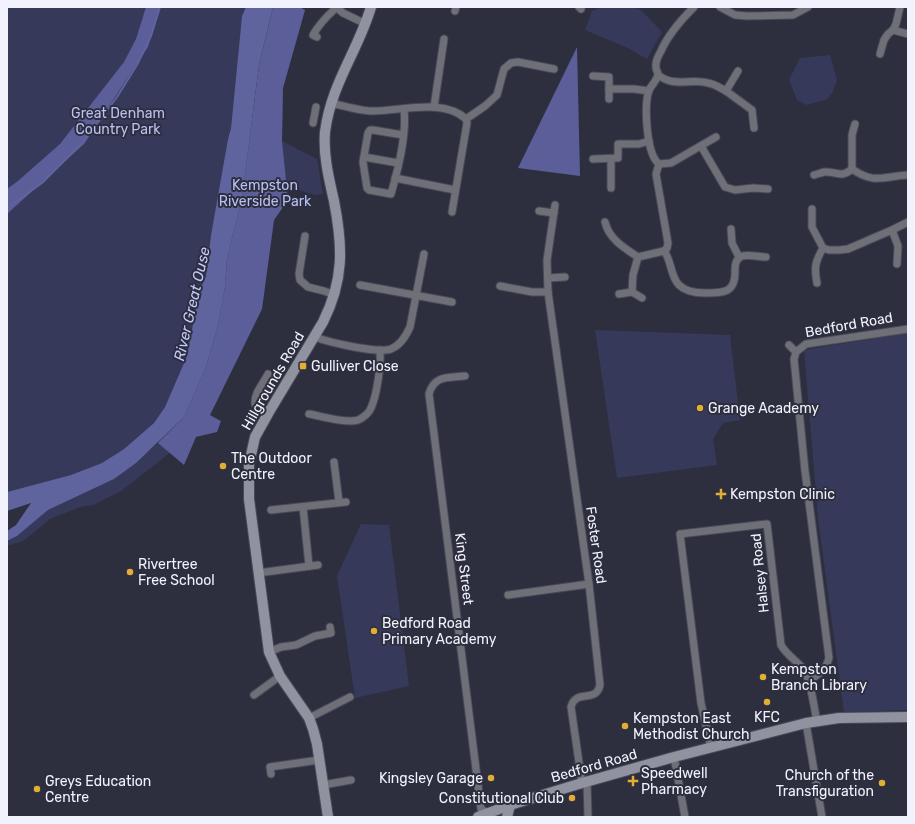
<svg xmlns="http://www.w3.org/2000/svg" width="915" height="824" font-family="Rubik,sans-serif">
  <style>
    .green { fill: #37395b }
    .forest { fill: #5b5e98 }
    .water { fill: #5f639e }
    .lines { fill: none; stroke-linecap: round; stroke-linejoin: round }
    .stream { stroke: #5f639e; stroke-width: 2 }
    .street-casing { stroke: #484a59; stroke-width: 9 }
    .secondary-casing { stroke: #484a59; stroke-width: 12 }
    .street { stroke: #6e6f77; stroke-width: 7 }
    .secondary { stroke: #90929f; stroke-width: 10 }
    .poi-dot { fill: #e2af34; stroke: #2d2f3e; stroke-width: 1.5 }
    .labels { text-anchor: middle; dominant-baseline: central; stroke-width: 4; stroke-linejoin: round; paint-order: stroke }
    .park-label { font-size: 14px; fill: #bac0f4; stroke: #2d2f3e }
    .street-label { font-size: 14px; fill: #f1f2fd; stroke: #2d2f3e }
    .poi-label { font-size: 14px; fill: #f1f2fd; stroke: #2d2f3e; text-anchor: start }
    .water-label { font-size: 15px; font-style: italic; fill: #c4c9fe; stroke: #2d2f3e }
  </style>
  <rect width="100%" height="100%" fill="#2d2f3e"/>
  <g class="green">
    <polygon points="7,7 246,7 242,16 231,128 228,139 211,235 206,276 199,292 187,356 165,407 154,423 124,449 102,463 72,475 7,492"/>
    <polygon points="273,7 300,7 305,10 283,88 282,141 317,159 323,194 315,195 286,186 288,200 274,220 262,309 210,415 207,424 121,491 93,505 80,507 50,519 23,541 7,546 7,541 17,536 48,510 114,479 158,443 225,287 227,258"/>
    <polygon points="603,7 633,7 640,9 662,32 647,59 628,48 585,30 592,11"/>
    <polygon points="830,55 837,80 832,93 827,99 807,105 797,100 789,80 800,58"/>
    <polygon points="595,330 730,335 740,420 723,423 713,439 717,465 617,478"/>
    <polygon points="908,333 908,710 844,712 818,518 804,350"/>
    <polygon points="361,524 389,525 409,686 355,698 337,576"/>
  </g>
  <g class="forest">
    <polygon points="146,7 160,7 148,47 84,144 7,214 7,189 18,181 60,144 124,62 136,39"/>
    <polygon points="273,7 300,7 305,10 283,88 282,141 288,200 274,220 262,309 210,415 221,421 217,432 196,437 184,465 158,443 184,417 206,367 218,325 225,287 227,258 242,198 259,65"/>
    <polygon points="577,47 580,176 518,168"/>
  </g>
  <polygon class="water" points="246,7 273,7 259,65 242,198 227,258 225,287 218,325 206,367 184,417 136,463 114,479 48,510 17,536 7,541 7,531 16,525 31,503 7,511 7,492 71,475 102,463 124,449 154,423 165,407 187,356 199,292 206,276 211,235 228,139 231,128 242,16"/>
  <g class="lines">
    <polyline class="stream" points="7,208 42,183 83,142 117,97 137,65 151,36 160,7"/>
    <g class="street-casing">
      <g id="street">
        <polyline points="336,7 343,13 366,24"/>
        <polyline points="579,7 581,9"/>
        <polyline points="720,7 735,15 747,16 793,15 808,7"/>
        <polyline points="455,11 456,7"/>
        <polyline points="893,30 908,34"/>
        <path d="M317 37 313 35C319 24 327 16 336 8"/>
        <polyline points="880,54 884,40 888,34 893,30 896,24 900,7"/>
        <path d="M658 75C675 88 690 78 708 83 715 84 720 88 726 91L738 71"/>
        <polyline points="593,76 609,77 609,99"/>
        <polyline points="609,89 634,89 649,91"/>
        <polyline points="726,91 752,110 754,128"/>
        <path d="M331 103C344 106 357 110 370 111 398 112 443 97 466 119"/>
        <polyline points="434,107 444,39"/>
        <polyline points="466,119 485,106 497,95 504,69 511,63 518,62 554,69"/>
        <polyline points="313,123 316,107"/>
        <path d="M855 124 852 135V169C875 185 884 176 908 175"/>
        <path d="M403 135 373 130H370L368 133 363 162 367 188 369 190 391 194C398 170 407 134 404 109"/>
        <polyline points="701,146 725,187 735,190 753,188 768,189"/>
        <polyline points="364,157 398,163"/>
        <polyline points="593,159 618,158 618,144 639,144 649,141"/>
        <polyline points="659,164 671,163 716,137"/>
        <path d="M814 175C817 174 821 173 824 172 837 171 840 179 852 169"/>
        <polyline points="395,178 455,190"/>
        <polyline points="611,188 611,159"/>
        <path d="M555 205 547 260 548 292 589 584 600 685C596 704 576 688 571 707L582 783"/>
        <polyline points="812,209 812,227 823,248 829,250 839,250 848,249 892,230 908,222"/>
        <polyline points="539,211 554,213"/>
        <polyline points="452,212 467,123 466,119"/>
        <path d="M605 222C609 239 624 248 638 257L664 251"/>
        <polyline points="731,229 732,243 739,257"/>
        <polyline points="892,230 898,246 897,264"/>
        <polyline points="305,236 299,274 300,280 308,287 324,291 335,295"/>
        <path d="M664 251 667 248 668 243 656 174 659 164C646 154 644 105 649 90 651 86 658 79 658 74 658 72 656 70 656 68 655 62 658 56 661 51 668 35 681 20 694 7"/>
        <path d="M664 251C672 261 670 276 679 285 686 292 696 293 705 293 724 293 736 293 735 270 735 266 735 261 739 258 744 253 758 257 766 257"/>
        <polyline points="548,278 565,277"/>
        <path d="M817 283C814 268 815 262 823 248"/>
        <polyline points="360,285 452,302"/>
        <polyline points="500,286 532,292 548,292"/>
        <polyline points="632,292 642,298"/>
        <polyline points="619,294 632,292 633,275 638,257"/>
        <path d="M315 337C328 342 378 354 391 349 401 345 406 336 410 327L424 254"/>
        <path d="M789 345 796 352 794 359 805 471 829 658C826 670 818 675 808 681"/>
        <polyline points="796,352 806,344 908,329"/>
        <path d="M268 374C263 384 254 393 255 404L269 412"/>
        <path d="M465 376C448 378 434 375 429 394L481 809 487 813"/>
        <path d="M309 414C321 416 347 424 358 420 363 418 369 413 371 408 377 395 381 365 380 350"/>
        <polyline points="334,462 339,502"/>
        <polyline points="303,507 309,566"/>
        <polyline points="271,510 346,502"/>
        <polyline points="258,573 318,565"/>
        <polyline points="508,595 589,584"/>
        <polyline points="269,652 281,647 296,645 315,636 331,633 330,627"/>
        <polyline points="254,695 280,676"/>
        <polyline points="309,718 350,697"/>
        <polyline points="806,723 822,817"/>
        <path d="M711 748 701 703 680 534 767 524 781 645C787 656 798 661 805 671 811 682 814 708 817 721"/>
        <polyline points="674,757 685,817"/>
        <polyline points="271,774 270,767 319,760"/>
        <polyline points="587,782 588,817"/>
        <polyline points="323,785 351,780"/>
      </g>
    </g>
    <g class="secondary-casing">
      <g id="secondary">
        <path d="M328 817 317 744 313 729 309 718 280 676 269 652 249 499V464L255 437 269 412 323 322C344 280 343 247 334 201 329 179 323 155 325 132 331 84 358 51 371 7"/>
        <polyline points="478,817 510,805 582,783 674,757 806,723 839,718 908,717"/>
        <polyline points="507,817 510,805"/>
      </g>
    </g>
    <use href="#street" class="street"/>
    <use href="#secondary" class="secondary"/>
  </g>
  <g class="poi-dot">
    <rect x="299" y="362" width="8" height="8" rx="2"/>
    <circle cx="700" cy="408" r="4"/>
    <circle cx="223" cy="466" r="4"/>
    <path d="M719 488h4v4h4v4h-4v4h-4v-4h-4v-4h4z"/>
    <circle cx="130" cy="572" r="4"/>
    <circle cx="374" cy="631" r="4"/>
    <circle cx="763" cy="677" r="4"/>
    <circle cx="767" cy="702" r="4"/>
    <circle cx="625" cy="726" r="4"/>
    <circle cx="491" cy="778" r="4"/>
    <path d="M631 775h4v4h4v4h-4v4h-4v-4h-4v-4h4z"/>
    <circle cx="882" cy="783" r="4"/>
    <circle cx="37" cy="789" r="4"/>
    <circle cx="572" cy="798" r="4"/>
  </g>
  <g class="labels">
    <g class="park-label">
      <text x="118" y="113">Great Denham<tspan x="118" dy="16">Country Park</tspan></text>
      <text x="265" y="185">Kempston<tspan x="265" dy="16">Riverside Park</tspan></text>
    </g>
    <g class="street-label">
      <text transform="translate(849 325) rotate(-10)">Bedford Road</text>
      <text transform="translate(273 381) rotate(-60)">Hillgrounds Road</text>
      <text transform="translate(596 545) rotate(82)">Foster Road</text>
      <text transform="translate(464 569) rotate(83)">King Street</text>
      <text transform="translate(760 573) rotate(-96)">Halsey Road</text>
      <text transform="translate(594 766) rotate(-16)">Bedford Road</text>
    </g>
    <g class="poi-label">
      <text x="311" y="366">Gulliver Close</text>
      <text x="708" y="408">Grange Academy</text>
      <text x="231" y="458">The Outdoor<tspan x="231" dy="16">Centre</tspan></text>
      <text x="730" y="494">Kempston Clinic</text>
      <text x="138" y="564">Rivertree<tspan x="138" dy="16">Free School</tspan></text>
      <text x="382" y="623">Bedford Road<tspan x="382" dy="16">Primary Academy</tspan></text>
      <text x="771" y="669">Kempston<tspan x="771" dy="16">Branch Library</tspan></text>
      <text x="767" y="717" text-anchor="middle">KFC</text>
      <text x="633" y="718">Kempston East<tspan x="633" dy="16">Methodist Church</tspan></text>
      <text x="641" y="773">Speedwell<tspan x="641" dy="16">Pharmacy</tspan></text>
      <text x="874" y="775" text-anchor="end">Church of the<tspan x="874" dy="16">Transfiguration</tspan></text>
      <text x="483" y="778" text-anchor="end">Kingsley Garage</text>
      <text x="45" y="781">Greys Education<tspan x="45" dy="16">Centre</tspan></text>
      <text x="564" y="798" text-anchor="end">Constitutional Club</text>
    </g>
    <g class="water-label">
      <text transform="translate(192 304) rotate(-77)">River Great Ouse</text>
    </g>
  </g>
  <rect width="915" height="824" fill="none" stroke="#f1f2fd" stroke-width="16"/>
</svg>
